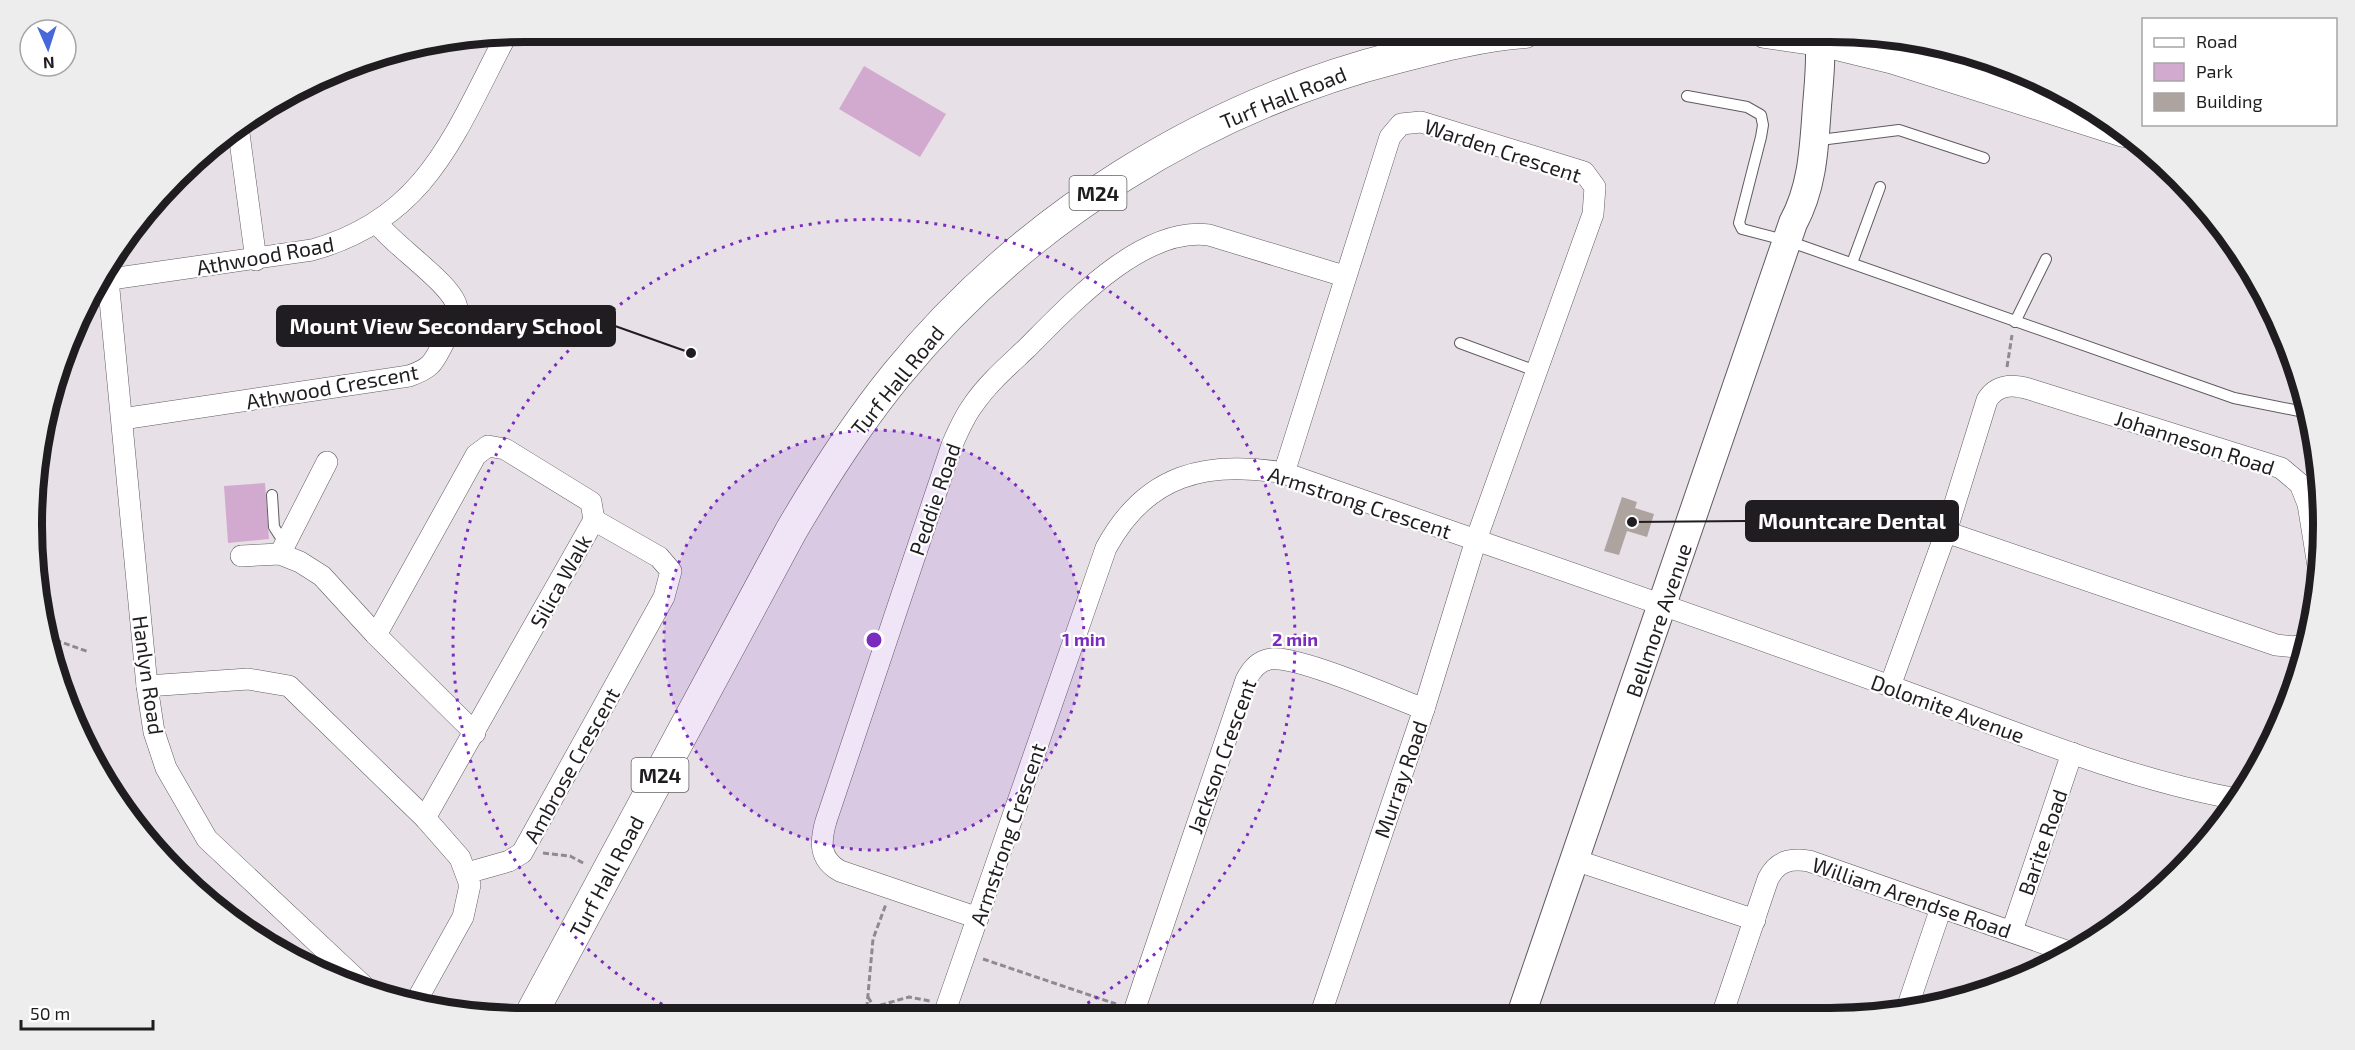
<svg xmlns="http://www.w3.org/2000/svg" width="2355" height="1050" font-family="'Exo 2',sans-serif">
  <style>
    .green { fill: #d3aacf }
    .building { fill: #ada39f }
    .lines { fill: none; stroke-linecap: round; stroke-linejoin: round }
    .lane-casing { stroke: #615a60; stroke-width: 12 }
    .street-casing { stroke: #615a60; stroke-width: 22 }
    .secondary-casing { stroke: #615a60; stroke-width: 30 }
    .primary-casing { stroke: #615a60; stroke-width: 33 }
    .path { stroke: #8f8a8f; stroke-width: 3; stroke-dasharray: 6 3; stroke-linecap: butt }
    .lane { stroke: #fff; stroke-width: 10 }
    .street { stroke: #fff; stroke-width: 21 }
    .secondary { stroke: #fff; stroke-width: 28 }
    .primary { stroke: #fff; stroke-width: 32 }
    .ring { fill: none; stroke: #7b2cbf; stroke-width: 3; stroke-dasharray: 3 6 }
    .labels { text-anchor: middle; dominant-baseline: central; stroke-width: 4.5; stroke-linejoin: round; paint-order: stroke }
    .shield { fill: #fff; stroke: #636163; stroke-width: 1.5 }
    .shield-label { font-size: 20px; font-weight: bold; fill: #201d20 }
    .street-label { font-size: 21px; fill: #201d20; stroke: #fff }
    .rim { fill: none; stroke: #201d20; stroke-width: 8 }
    .centre { fill: #7b2cbf; stroke: #fff; stroke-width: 3 }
    .ring-label { font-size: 18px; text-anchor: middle; font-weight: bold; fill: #7b2cbf; stroke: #fff; stroke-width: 4.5; stroke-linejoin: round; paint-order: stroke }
    .leader { fill: none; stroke: #201d20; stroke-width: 2 }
    .callout-dot { fill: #201d20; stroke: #fff; stroke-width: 2 }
    .callout { fill: #201d20; stroke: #201d20; stroke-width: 2 }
    .callout-label { font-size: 22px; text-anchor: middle; font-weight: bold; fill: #fff }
  </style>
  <rect width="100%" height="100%" fill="#e8e0e7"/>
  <g class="green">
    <polygon points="864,66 946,114 920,157 839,109"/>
    <polygon points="265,483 269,539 228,543 224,486"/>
  </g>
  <polygon class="building" points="1622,497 1637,502 1635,508 1654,514 1647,537 1627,531 1619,555 1604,551"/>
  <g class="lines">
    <g class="lane-casing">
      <g id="lane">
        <polyline points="1120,32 1147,40"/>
        <polyline points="1687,96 1747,107 1761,115 1763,125 1761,137 1739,223 1742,229 1788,241 2234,398 2309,413"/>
        <polyline points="1816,138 1828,139 1899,130 1984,158"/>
        <polyline points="1852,263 1880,187"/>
        <polyline points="2015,322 2046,259"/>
        <polyline points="1460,343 1536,371"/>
        <polyline points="272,495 274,527 285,544"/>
      </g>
    </g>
    <g class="street-casing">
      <g id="street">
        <polyline points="238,126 256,260"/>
        <polyline points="108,279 147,686 154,732 166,768 207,839 369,991"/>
        <path d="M97 281 312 250C428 218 455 132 507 34"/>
        <path d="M122 419 409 376C432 368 433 363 444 342 450 331 458 321 457 308 455 286 394 246 378 224"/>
        <polyline points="1284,473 1390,137 1401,124 1421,122 1584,172 1595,187 1593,214 1476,540 1424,709 1320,1016"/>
        <polyline points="1946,532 2276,645 2295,647 2307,643"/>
        <polyline points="280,554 327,462"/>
        <polyline points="241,556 280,554 300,562 322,576 376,635 475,733"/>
        <polyline points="376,635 476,455 488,446 505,449 591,502 594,520 425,818"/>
        <polyline points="147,686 248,679 289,686 425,818 460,858 470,885 463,917 414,1005"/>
        <path d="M1890 686 1946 532 1987 400C1997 384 2012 384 2029 389L2281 468 2300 484 2308 504 2319 572"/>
        <polyline points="1575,860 1755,920"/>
        <polyline points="467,873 509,861 522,853 664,597 671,571 659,557 594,520"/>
        <path d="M978 918 840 871C819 859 820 842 826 821L952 445C958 431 964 417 973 405 988 383 1008 366 1027 348 1070 305 1142 226 1209 235L1344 276"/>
        <polyline points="2012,931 2072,753"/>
        <polyline points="1906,1011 1941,908"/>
        <path d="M1722 1015 1768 879C1777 861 1790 858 1809 861L2069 952"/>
        <path d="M943 1017 1106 548C1146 474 1206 460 1284 473 1486 544 1689 613 1890 686 2004 727 2117 777 2237 799"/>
        <path d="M1132 1017 1246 680C1251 670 1258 661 1270 659 1297 655 1392 697 1424 709"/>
      </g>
    </g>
    <g class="secondary-casing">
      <path id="secondary" d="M1521 1015 1793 223C1813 186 1814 147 1817 106 1819 81 1822 56 1819 32"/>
    </g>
    <g class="primary-casing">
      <g id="primary">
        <polyline points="1765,32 1820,40 1894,58 2124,131"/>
        <path d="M529 1018 791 531C823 476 857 423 897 374 1024 219 1204 106 1398 57 1440 46 1482 35 1525 32"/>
      </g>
    </g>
    <g class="path">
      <polyline points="2007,367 2012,335"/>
      <polyline points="47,637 89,652"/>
      <polyline points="543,853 570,856 585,864"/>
      <polyline points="983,959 1116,1004"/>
      <polyline points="868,997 874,1007 909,997 930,1001"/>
      <polyline points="866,1017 873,939 886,904"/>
    </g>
    <use href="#lane" class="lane"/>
    <use href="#street" class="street"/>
    <use href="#secondary" class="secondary"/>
    <use href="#primary" class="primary"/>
  </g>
  <circle cx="874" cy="640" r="210" fill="#7b2cbf" fill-opacity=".12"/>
  <g class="ring">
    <circle cx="874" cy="640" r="210"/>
    <path d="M686 1017A421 421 0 1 1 1062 1017"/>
  </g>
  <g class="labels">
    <g class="shield">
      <rect x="1069.5" y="176" width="57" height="34" rx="4.5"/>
      <rect x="631.5" y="758" width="57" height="34" rx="4.5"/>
    </g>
    <g class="shield-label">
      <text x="1098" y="193">M24</text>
      <text x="660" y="775">M24</text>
    </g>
    <g class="street-label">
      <text transform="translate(1283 97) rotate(-22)">Turf Hall Road</text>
      <text transform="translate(1503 150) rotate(18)">Warden Crescent</text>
      <text transform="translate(265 255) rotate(-10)">Athwood Road</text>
      <text transform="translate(897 380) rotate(-51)">Turf Hall Road</text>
      <text transform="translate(332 386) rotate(-10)">Athwood Crescent</text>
      <text transform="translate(2195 442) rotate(18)">Johanneson Road</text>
      <text transform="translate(934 499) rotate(-71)">Peddie Road</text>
      <text transform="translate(1360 502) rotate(18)">Armstrong Crescent</text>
      <text transform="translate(560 581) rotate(-61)">Silica Walk</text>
      <text transform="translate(1658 620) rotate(-71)">Bellmore Avenue</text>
      <text transform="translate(149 675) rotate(82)">Hanlyn Road</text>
      <text transform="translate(1948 708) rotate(20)">Dolomite Avenue</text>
      <text transform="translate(1221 756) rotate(-70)">Jackson Crescent</text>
      <text transform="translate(571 765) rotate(-61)">Ambrose Crescent</text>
      <text transform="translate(1400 779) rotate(-71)">Murray Road</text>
      <text transform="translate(1007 834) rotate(-71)">Armstrong Crescent</text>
      <text transform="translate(2042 842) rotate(-71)">Barite Road</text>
      <text transform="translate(606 876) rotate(-62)">Turf Hall Road</text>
      <text transform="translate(1912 897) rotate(19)">William Arendse Road</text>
    </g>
  </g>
  <path d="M0 0H2355V1050H0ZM525 42H1830A483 483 0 0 1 2313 525V525A483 483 0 0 1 1830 1008H525A483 483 0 0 1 42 525V525A483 483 0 0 1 525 42Z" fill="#ededed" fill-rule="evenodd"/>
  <path class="rim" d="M525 42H1830A483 483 0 0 1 2313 525V525A483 483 0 0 1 1830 1008H525A483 483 0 0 1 42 525V525A483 483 0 0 1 525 42Z"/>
  <circle cx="874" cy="640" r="9" class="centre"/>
  <g class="ring-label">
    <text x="1084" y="646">1 min</text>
    <text x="1295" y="646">2 min</text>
  </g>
  <path class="leader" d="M691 353L615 326M1632 522L1746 521"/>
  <g class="callout-dot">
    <circle cx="691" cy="353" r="6"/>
    <circle cx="1632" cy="522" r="6"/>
  </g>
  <g class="callout">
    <rect x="277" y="306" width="338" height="40" rx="6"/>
    <rect x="1746" y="501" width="212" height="40" rx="6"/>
  </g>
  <g class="callout-label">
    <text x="446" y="334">Mount View Secondary School</text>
    <text x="1852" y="529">Mountcare Dental</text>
  </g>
  <rect x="2142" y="18" width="195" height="108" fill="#ffffff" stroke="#a6a5a6" stroke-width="1.5"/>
  <rect x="2154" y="38" width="30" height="9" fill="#ffffff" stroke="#a6a5a6" stroke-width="1.5"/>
  <text x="2196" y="48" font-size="18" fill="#201d20">Road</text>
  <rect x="2154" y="63" width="30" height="18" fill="#d3aacf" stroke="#a6a5a6" stroke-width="1.5"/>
  <text x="2196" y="78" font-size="18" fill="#201d20">Park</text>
  <rect x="2154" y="93" width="30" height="18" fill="#ada39f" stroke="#a6a5a6" stroke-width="1.5"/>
  <text x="2196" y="108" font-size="18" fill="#201d20">Building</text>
  <g transform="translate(48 48) rotate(177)"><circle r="28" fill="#ffffff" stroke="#a6a5a6" stroke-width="1.5"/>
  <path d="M0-4.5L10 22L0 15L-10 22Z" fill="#4768db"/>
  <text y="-9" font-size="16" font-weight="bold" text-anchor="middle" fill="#201d20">N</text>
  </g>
  <path d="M21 1020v9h132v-9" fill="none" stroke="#201d20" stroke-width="3"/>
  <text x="30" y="1020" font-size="18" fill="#201d20" stroke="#ffffff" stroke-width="4.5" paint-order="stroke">50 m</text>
</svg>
